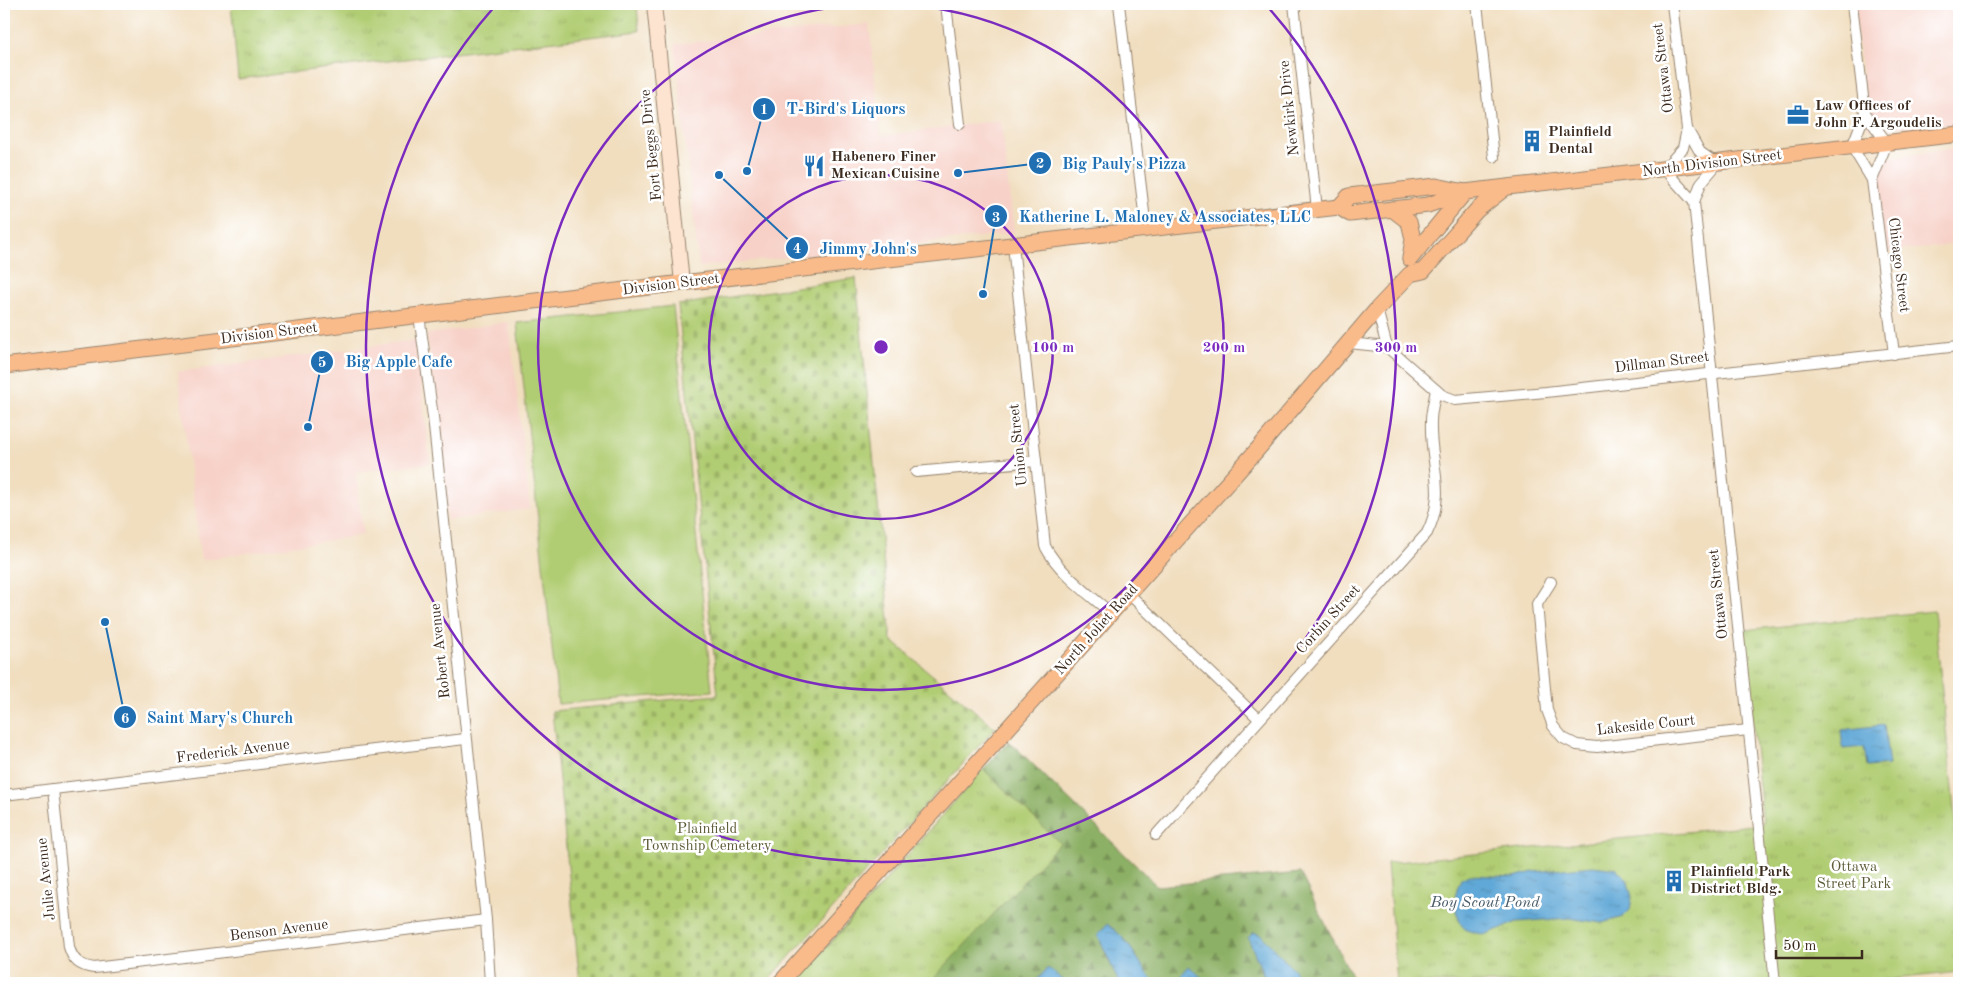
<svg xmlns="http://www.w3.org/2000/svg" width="1963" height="987" font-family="'Old Standard TT',serif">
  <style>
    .built { fill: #f7d1c8 }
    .grass { fill: #b1cd73; stroke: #767c48 }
    .forest { fill: url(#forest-firs); stroke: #646d42 }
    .cemetery { fill: url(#cemetery-stones); stroke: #767c48 }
    .park { fill: url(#park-tufts); stroke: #767c48 }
    .water { fill: url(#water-ripples); stroke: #4e697a }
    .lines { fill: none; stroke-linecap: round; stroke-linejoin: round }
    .street-casing { stroke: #96846e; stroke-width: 12 }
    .secondary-casing { stroke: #96846e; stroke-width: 16 }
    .primary-casing { stroke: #96846e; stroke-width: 17 }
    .street { stroke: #fff; stroke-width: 10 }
    .secondary { stroke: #fde4d1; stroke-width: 14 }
    .primary { stroke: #fabb8b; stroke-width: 15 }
    .ring { fill: none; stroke: #7b2cbf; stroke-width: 2.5 }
    .labels { text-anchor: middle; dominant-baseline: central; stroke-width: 5; stroke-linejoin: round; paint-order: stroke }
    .street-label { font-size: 15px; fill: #3b2a1e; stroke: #fff }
    .poi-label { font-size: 15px; font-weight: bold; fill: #3b2a1e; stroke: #fff; text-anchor: start }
    .park-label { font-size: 15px; fill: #5e5b38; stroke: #fff }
    .water-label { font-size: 16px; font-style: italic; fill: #4a5c68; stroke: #fff }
    .centre { fill: #7b2cbf; stroke: #fff; stroke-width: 2.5 }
    .ring-label { font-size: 15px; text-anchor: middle; font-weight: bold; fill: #7b2cbf; stroke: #fff; stroke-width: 5; stroke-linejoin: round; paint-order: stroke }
    .leader { fill: none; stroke: #1f6fb2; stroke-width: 2 }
    .callout-dot { fill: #1f6fb2; stroke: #fff; stroke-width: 2 }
    .mark-label { font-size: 15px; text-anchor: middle; font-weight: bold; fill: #fff }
    .callout-label { font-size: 16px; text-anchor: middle; font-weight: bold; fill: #1f6fb2; stroke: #fff; stroke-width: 5; stroke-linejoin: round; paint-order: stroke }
  </style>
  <defs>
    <pattern id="forest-firs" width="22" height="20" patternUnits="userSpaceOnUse" patternTransform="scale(1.25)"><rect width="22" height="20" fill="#8cb065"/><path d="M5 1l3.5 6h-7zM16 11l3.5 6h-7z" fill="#748f53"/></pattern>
    <pattern id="cemetery-stones" width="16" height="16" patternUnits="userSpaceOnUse" patternTransform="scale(1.25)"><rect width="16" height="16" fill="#b1cd73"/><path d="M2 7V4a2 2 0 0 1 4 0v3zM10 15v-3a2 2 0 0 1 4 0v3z" fill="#99b063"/></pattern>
    <pattern id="park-tufts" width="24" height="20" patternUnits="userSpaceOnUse" patternTransform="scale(1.25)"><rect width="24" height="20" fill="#b1cd73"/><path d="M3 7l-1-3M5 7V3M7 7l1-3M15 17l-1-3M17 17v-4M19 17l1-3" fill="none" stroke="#99b063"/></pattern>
    <pattern id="water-ripples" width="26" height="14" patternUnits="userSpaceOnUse" patternTransform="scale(1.25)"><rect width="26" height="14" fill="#60a8d7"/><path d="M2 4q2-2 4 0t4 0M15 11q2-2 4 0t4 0" fill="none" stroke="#5089ae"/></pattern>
  </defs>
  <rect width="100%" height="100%" fill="#fff"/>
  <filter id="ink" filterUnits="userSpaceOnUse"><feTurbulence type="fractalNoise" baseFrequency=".02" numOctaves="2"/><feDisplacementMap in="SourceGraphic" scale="10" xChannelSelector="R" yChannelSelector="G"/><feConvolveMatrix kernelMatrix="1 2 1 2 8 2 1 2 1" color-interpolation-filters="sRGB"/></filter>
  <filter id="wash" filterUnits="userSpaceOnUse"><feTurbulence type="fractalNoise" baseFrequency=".0096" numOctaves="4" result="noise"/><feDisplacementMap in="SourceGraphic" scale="20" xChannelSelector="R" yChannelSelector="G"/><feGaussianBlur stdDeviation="1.12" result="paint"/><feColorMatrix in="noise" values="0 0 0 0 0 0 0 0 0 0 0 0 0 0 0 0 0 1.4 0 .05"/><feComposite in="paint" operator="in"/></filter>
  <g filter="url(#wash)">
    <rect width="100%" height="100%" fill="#f1debf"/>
    <g class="built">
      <polygon points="1854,4 1959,4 1959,125 1868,128"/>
      <polygon points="869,24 881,136 1001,120 1014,233 699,267 675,44"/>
      <polygon points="1959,148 1959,244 1882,253 1872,160"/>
      <polygon points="509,322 530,509 447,520 427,334"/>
      <polygon points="416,340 430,463 355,472 363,535 201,560 178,372"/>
    </g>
    <polygon class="grass" points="673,306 712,691 558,704 517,323"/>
    <polygon class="forest" points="1009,741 1157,886 1300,873 1355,983 794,983"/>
    <polygon class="cemetery" points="856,278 891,640 995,728 766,983 580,983 552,711 718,695 678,305"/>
    <g class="park">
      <polygon points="231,4 637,4 639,31 238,79"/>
      <polygon points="1934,611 1959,858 1959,972 1856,983 1397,983 1387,863 1763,824 1743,630"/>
      <polygon points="983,769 1060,843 929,983 796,983"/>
    </g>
    <g class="water">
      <polygon points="1884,725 1889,765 1867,767 1864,747 1843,749 1841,730"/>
      <path d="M1593 866 1617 869 1627 879 1632 897 1630 910 1623 917 1602 923 1569 918 1517 922 1484 935 1466 930C1453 915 1452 896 1461 879L1469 875 1514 877 1533 872Z"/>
      <path d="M1107 924C1130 939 1137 962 1155 983H1119L1098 935Z"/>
      <polygon points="1254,932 1261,935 1306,983 1267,983 1248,938"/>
      <polygon points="1189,966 1208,983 1181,983 1183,973"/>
      <polygon points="1048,968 1067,983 1034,983"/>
      <polygon points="962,977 972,983 944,983"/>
    </g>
  </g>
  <g filter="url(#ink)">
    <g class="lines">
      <g class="street-casing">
        <g id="street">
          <polyline points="946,4 960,124"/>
          <polyline points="1119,4 1146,229"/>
          <polyline points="1294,4 1317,209"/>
          <polyline points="1477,4 1494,157"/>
          <polyline points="1672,4 1687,129 1683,148 1664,169 1694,202"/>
          <polyline points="1852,4 1865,113 1852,147 1872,180 1894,354"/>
          <polyline points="1865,113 1887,143 1872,180"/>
          <polyline points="1687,129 1700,152 1717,164 1701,183 1694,202 1775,983"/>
          <path d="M1013 245 1045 546C1059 573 1089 594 1112 614"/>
          <polyline points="1377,309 1387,347 1442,395 1455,400 1546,392 1959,346"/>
          <polyline points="419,315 433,417 486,920 490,983"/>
          <polyline points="1349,343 1387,347"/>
          <polyline points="916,472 1036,461"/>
          <polyline points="1551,582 1537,604 1547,710 1553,726 1563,738 1577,745 1597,747 1748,730"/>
          <polyline points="1129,594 1259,719"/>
          <path d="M53 789 69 947C73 961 80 966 94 968L486 920"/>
          <polyline points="4,795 465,739"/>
          <path d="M1156 835 1427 533C1448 490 1429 464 1431 421 1431 411 1434 401 1436 390"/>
        </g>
      </g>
      <g class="secondary-casing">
        <polyline id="secondary" points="654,4 682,283"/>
      </g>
      <g class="primary-casing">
        <g id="primary">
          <polyline points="1339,207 1350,214 1428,205 1465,192 1959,134"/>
          <polyline points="1392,209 1409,222 1413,239 1410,258"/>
          <polyline points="1410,259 1465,192"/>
          <polyline points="4,366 682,283 1339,207 1349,196 1436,186 1465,192"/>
          <polyline points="780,983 1257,450 1377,309 1410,274 1423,271 1477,210 1505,188"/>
        </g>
      </g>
      <use href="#street" class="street"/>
      <use href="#secondary" class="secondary"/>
      <use href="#primary" class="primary"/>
    </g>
  </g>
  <g class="ring">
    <circle cx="881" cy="347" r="172"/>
    <circle cx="881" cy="347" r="343"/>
    <path d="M1267 6A515 515 0 1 1 495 6"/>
  </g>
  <defs>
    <g id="office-bare" transform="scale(1.725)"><path d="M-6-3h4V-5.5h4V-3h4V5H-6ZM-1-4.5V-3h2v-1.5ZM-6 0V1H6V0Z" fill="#1f6fb2" stroke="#fff" stroke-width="2.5" paint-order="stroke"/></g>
    <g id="building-bare" transform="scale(1.725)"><path d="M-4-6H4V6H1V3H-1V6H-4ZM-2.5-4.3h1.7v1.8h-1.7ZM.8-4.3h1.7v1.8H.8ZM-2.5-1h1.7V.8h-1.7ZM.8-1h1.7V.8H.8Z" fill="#1f6fb2" stroke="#fff" stroke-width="2.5" paint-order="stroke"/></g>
    <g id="restaurant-bare" transform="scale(1.725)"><path d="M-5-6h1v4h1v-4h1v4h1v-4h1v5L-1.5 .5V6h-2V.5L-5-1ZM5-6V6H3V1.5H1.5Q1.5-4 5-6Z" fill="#1f6fb2" stroke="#fff" stroke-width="2.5" paint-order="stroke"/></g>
  </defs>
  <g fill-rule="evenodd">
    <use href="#office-bare" x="1798" y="115"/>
    <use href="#building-bare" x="1532" y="141"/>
    <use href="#restaurant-bare" x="814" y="166"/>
    <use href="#building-bare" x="1674" y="881"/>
  </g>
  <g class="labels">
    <g class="street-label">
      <text transform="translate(1664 68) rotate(-97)">Ottawa Street</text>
      <text transform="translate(1290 108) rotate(-96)">Newkirk Drive</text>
      <text transform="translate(652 145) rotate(-96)">Fort Beggs Drive</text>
      <text transform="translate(1712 164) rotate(-7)">North Division Street</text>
      <text transform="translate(1898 265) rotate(83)">Chicago Street</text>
      <text transform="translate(671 285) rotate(-7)">Division Street</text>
      <text transform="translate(269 334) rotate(-7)">Division Street</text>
      <text transform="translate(1662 363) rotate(-7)">Dillman Street</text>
      <text transform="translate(1019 445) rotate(-96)">Union Street</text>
      <text transform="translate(1719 594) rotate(-96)">Ottawa Street</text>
      <text transform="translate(1329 620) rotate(-48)">Corbin Street</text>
      <text transform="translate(1097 630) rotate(-48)">North Joliet Road</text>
      <text transform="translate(441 651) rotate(-96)">Robert Avenue</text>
      <text transform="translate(1646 726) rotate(-6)">Lakeside Court</text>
      <text transform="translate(233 752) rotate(-7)">Frederick Avenue</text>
      <text transform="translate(47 879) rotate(-96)">Julie Avenue</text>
      <text transform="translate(279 931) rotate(-7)">Benson Avenue</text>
    </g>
    <g class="poi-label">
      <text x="1815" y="106">Law Offices of<tspan x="1815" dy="17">John F. Argoudelis</tspan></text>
      <text x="1548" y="132">Plainfield<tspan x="1548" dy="17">Dental</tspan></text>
      <text x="831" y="157">Habenero Finer<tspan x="831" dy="17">Mexican Cuisine</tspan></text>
      <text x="1690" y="872">Plainfield Park<tspan x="1690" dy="17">District Bldg.</tspan></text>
    </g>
    <g class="park-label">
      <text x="707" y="829">Plainfield<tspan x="707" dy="17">Township Cemetery</tspan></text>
      <text x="1854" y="867">Ottawa<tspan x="1854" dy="17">Street Park</tspan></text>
    </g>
    <g class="water-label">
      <text x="1485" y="903">Boy Scout Pond</text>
    </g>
  </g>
  <circle cx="881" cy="347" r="8" class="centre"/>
  <g class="ring-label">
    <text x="1053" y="352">100 m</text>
    <text x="1224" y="352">200 m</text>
    <text x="1396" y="352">300 m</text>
  </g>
  <path class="leader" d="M747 171L764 109M958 173L1040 163M983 294L996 216M719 175L797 248M308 427L322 362M105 622L125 717"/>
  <g class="callout-dot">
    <circle cx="747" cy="171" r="5"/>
    <circle cx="958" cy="173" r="5"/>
    <circle cx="983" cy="294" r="5"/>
    <circle cx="719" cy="175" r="5"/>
    <circle cx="308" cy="427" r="5"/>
    <circle cx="105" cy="622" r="5"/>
    <circle cx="764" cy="109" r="12"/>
    <circle cx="1040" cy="163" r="12"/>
    <circle cx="996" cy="216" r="12"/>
    <circle cx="797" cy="248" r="12"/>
    <circle cx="322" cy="362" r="12"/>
    <circle cx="125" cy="717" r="12"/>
  </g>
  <g class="mark-label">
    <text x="764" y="114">1</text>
    <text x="1040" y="168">2</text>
    <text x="996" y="222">3</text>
    <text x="797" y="253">4</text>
    <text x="322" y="367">5</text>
    <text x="125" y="723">6</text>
  </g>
  <g class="callout-label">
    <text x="846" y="114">T-Bird's Liquors</text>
    <text x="1124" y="169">Big Pauly's Pizza</text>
    <text x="1165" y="222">Katherine L. Maloney &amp; Associates, LLC</text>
    <text x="868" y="254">Jimmy John's</text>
    <text x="399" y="367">Big Apple Cafe</text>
    <text x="220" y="723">Saint Mary's Church</text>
  </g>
  <rect width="1963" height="987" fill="none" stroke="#fff" stroke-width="20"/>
  <path d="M1776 950v8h86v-8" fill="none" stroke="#3b2a1e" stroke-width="2.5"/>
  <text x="1783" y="950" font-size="15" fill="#3b2a1e" stroke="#ffffff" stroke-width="4" paint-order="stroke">50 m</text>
</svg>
